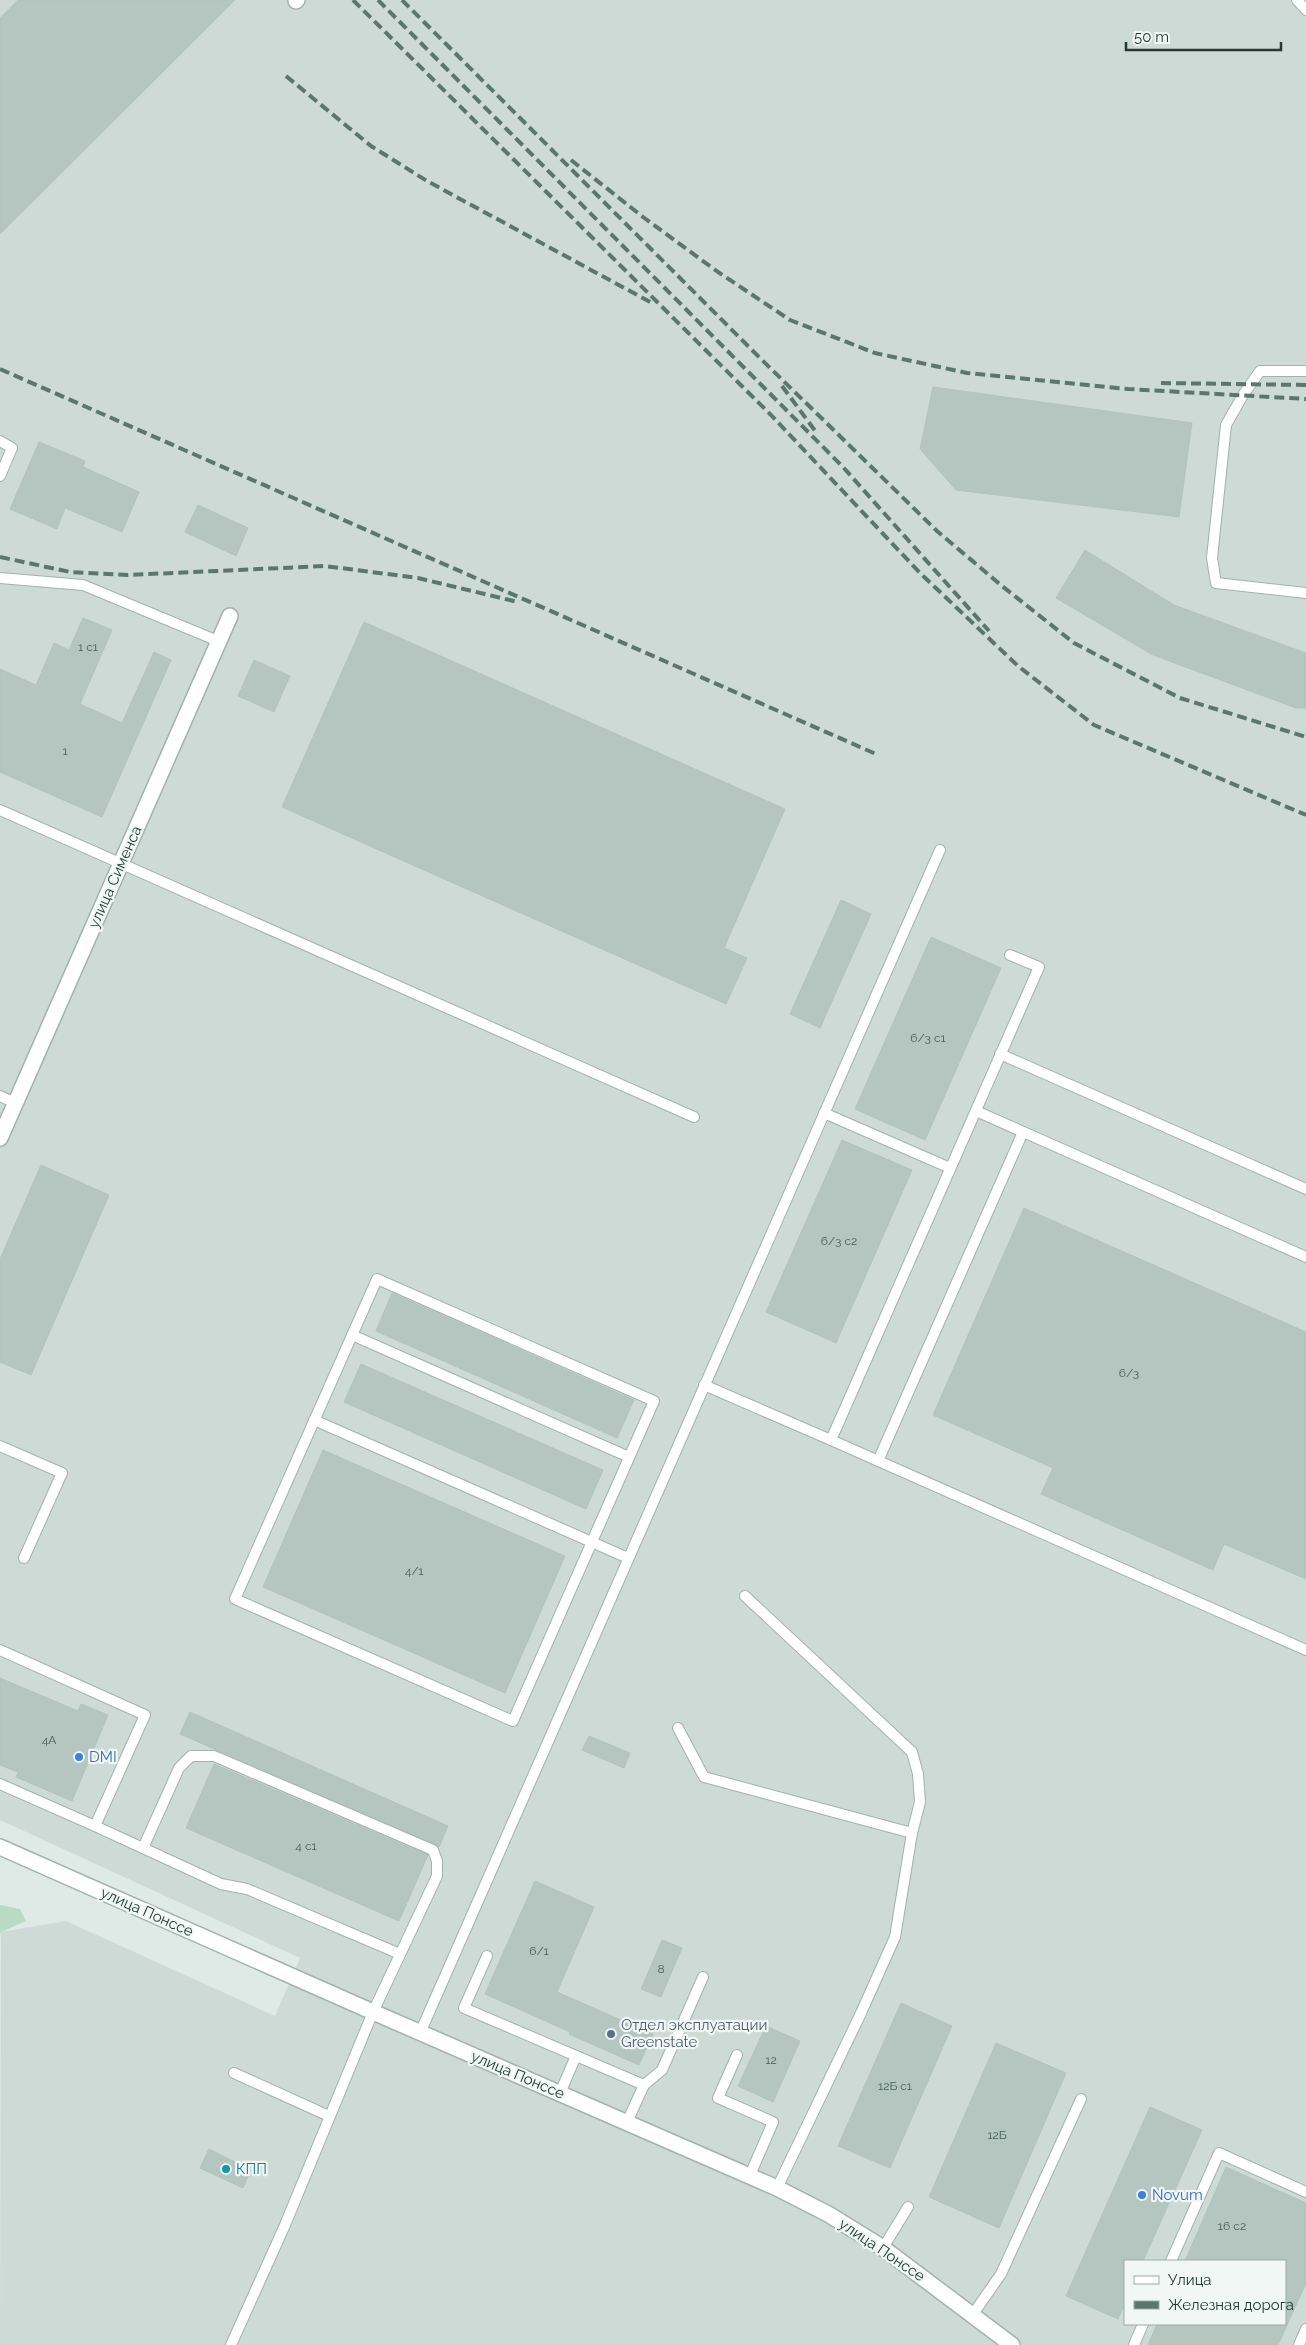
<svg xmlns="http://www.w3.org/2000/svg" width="1306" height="2345" font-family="Raleway,sans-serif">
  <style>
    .built { fill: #cedad5; fill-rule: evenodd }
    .green { fill: #b9dbc3 }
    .building { fill: #b5c5bf; stroke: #b2c4bd }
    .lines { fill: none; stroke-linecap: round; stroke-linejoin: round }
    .lane-casing { stroke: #a2b2ad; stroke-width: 12 }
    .street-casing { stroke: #a2b2ad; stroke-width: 18 }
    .lane { stroke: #fff; stroke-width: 10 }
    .street { stroke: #fff; stroke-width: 15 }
    .rail { stroke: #5b766f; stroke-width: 4; stroke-dasharray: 10 5; stroke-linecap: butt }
    .shop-dot { fill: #3f7fe0; stroke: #f0f7f4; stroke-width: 2 }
    .service-dot { fill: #5c6f8a; stroke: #f0f7f4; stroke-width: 2 }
    .culture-dot { fill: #0f9aa8; stroke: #f0f7f4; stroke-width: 2 }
    .labels { text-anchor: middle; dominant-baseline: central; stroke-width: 4.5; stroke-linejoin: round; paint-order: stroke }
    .number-label { font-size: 12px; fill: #465d57 }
    .street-label { font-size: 15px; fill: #213a34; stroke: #f0f7f4 }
    .shop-label { font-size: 15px; fill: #366cbe; stroke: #f0f7f4; text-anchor: start }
    .service-label { font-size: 15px; fill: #4e5e75; stroke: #f0f7f4; text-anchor: start }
    .culture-label { font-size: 15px; fill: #0d838f; stroke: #f0f7f4; text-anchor: start }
  </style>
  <rect width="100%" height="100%" fill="#dfeae6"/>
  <path class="built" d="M0 0H1306V2345H0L1 1932 66 1921 275 2016 300 1958 0 1820ZM1125 2261H1285V2324H1125Z"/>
  <polygon class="green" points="0,1905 20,1909 26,1921 1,1932 0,1935"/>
  <g class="building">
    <polygon points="18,0 235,0 0,234 0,18"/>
    <polygon points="933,387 1192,423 1179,517 956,490 920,449"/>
    <polygon points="39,442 85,461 83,467 139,492 122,532 65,508 57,529 10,509"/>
    <polygon points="198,505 248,528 236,556 185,532"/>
    <polygon points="1085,550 1174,605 1306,653 1306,708 1296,708 1153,655 1056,598"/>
    <polygon points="83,618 112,630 80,704 122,723 154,652 171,660 102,817 0,772 0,669 36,685 54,643 69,650"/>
    <polygon points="364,622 785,809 724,948 747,958 726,1004 282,807"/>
    <polygon points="254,660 290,676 274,712 238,696"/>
    <polygon points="841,900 871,914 820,1028 790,1014"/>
    <polygon points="931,937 1001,968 925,1140 855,1109"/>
    <polygon points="842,1140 912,1170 836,1343 766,1312"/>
    <polygon points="41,1165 109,1195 31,1375 0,1362 0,1259"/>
    <polygon points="1024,1208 1306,1332 1306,1579 1224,1544 1213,1570 1041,1494 1053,1468 933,1415"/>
    <polygon points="392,1293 634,1400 617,1438 376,1331"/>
    <polygon points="361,1364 603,1470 586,1509 344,1402"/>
    <polygon points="323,1450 565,1556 505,1693 263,1587"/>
    <polygon points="0,1678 78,1711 81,1704 108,1715 72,1801 16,1777 18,1772 0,1765"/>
    <polygon points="190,1712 448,1826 439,1847 180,1734"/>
    <polygon points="589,1736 630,1753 624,1768 582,1750"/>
    <polygon points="214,1764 428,1855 399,1921 186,1828"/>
    <polygon points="535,1881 594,1907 557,1992 653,2034 639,2065 569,2034 570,2032 485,1994"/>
    <polygon points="662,1940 682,1948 661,1997 641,1989"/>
    <polygon points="901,2003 952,2026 890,2168 838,2146"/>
    <polygon points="766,2026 800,2041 773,2102 738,2086"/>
    <polygon points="996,2043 1066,2073 999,2228 929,2197"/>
    <polygon points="1150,2107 1202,2130 1143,2261 1125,2261 1125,2304 1118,2319 1066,2296"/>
    <polygon points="209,2149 251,2170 243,2188 200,2168"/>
    <polygon points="1226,2167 1306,2203 1306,2283 1278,2345 1148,2345 1157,2324 1285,2324 1285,2261 1185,2261"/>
  </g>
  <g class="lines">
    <g class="lane-casing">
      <g id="lane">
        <polyline points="1297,0 1306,10"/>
        <polyline points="1306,371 1260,371 1243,395 1226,425 1212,558 1216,583 1306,593"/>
        <polyline points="0,441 12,448 0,476"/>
        <polyline points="0,578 83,585 218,641"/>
        <polyline points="0,810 694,1117"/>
        <polyline points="1000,1054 1306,1189"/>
        <polyline points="0,1096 15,1103"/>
        <polyline points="976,1111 1306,1257"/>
        <polyline points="824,1113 950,1168"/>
        <polygon points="377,1279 654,1401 513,1721 235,1599"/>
        <polyline points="352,1335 629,1457"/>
        <polyline points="704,1385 831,1440 1039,967 1010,955"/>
        <polyline points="314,1420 628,1558"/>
        <polyline points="831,1440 1306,1650"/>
        <polyline points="0,1446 62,1473 24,1558"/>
        <polyline points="878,1461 1023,1132"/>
        <polyline points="745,1596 912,1752 918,1774 920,1802 912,1833 895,1937 861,2013 777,2188"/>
        <polyline points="0,1650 145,1715 95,1826 0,1784"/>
        <polyline points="678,1728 704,1777 912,1833"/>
        <polyline points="95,1826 221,1884 247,1889 400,1954"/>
        <polyline points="143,1848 179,1768 191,1756 214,1756 433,1850 437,1861 437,1876 373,2012 285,2225 231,2345"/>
        <polyline points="487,1956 464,2008 644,2085"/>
        <polyline points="420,2033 940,850"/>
        <polyline points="737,2055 718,2098 773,2122 750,2175"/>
        <polyline points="234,2073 329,2116"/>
        <polyline points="560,2093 576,2056"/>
        <polyline points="627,2122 644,2085 662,2070 703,1977"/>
        <polyline points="883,2248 908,2207"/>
        <polyline points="1171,2261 1219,2153 1306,2192"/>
        <polyline points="973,2314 1001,2274 1081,2099"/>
        <polyline points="1134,2345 1143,2324"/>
        <polyline points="1299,2345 1306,2329"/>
      </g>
    </g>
    <g class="street-casing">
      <g id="street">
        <polyline points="296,1 297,0"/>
        <polyline points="0,1138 230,616"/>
        <polyline points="0,1847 373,2012 777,2188 828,2214 883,2248 1012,2345"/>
      </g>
    </g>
    <use href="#lane" class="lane"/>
    <use href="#street" class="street"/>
    <g class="rail">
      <polyline points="353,0 771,415 920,573 1018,666 1094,725 1306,815"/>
      <polyline points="378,0 843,467 989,631"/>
      <polyline points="402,0 762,360 937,531 1002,586 1074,643 1180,698 1306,737"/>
      <polyline points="286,76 371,146 427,181 652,303"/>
      <polyline points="571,160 643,217 718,272 790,320 875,353 967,373 1128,389 1306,399"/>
      <polyline points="0,369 876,754"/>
      <polyline points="1161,383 1306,385"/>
      <polyline points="782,386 816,432"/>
      <polyline points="0,557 70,572 128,575 325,566 418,578 518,602"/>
    </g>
  </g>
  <g class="shop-dot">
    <circle cx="79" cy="1757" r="5"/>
    <circle cx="1142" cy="2195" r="5"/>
  </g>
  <circle class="service-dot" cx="611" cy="2034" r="5"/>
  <circle class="culture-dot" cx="226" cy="2169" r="5"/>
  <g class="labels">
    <g class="number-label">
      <text x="88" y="647">1 с1</text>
      <text x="65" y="751">1</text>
      <text x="928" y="1038">6/3 с1</text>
      <text x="839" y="1241">6/3 с2</text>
      <text x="1129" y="1373">6/3</text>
      <text x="414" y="1571">4/1</text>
      <text x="49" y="1740">4А</text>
      <text x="306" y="1846">4 с1</text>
      <text x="539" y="1951">6/1</text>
      <text x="661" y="1969">8</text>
      <text x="771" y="2060">12</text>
      <text x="895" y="2086">12Б с1</text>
      <text x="997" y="2135">12Б</text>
      <text x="1232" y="2226">16 с2</text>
    </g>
    <g class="street-label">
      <text transform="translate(115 877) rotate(-66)">улица Сименса</text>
      <text transform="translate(147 1912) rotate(24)">улица Понссе</text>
      <text transform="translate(518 2075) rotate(23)">улица Понссе</text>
      <text transform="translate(882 2250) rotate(34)">улица Понссе</text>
    </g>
    <g class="shop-label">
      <text x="89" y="1757">DMI</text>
      <text x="1152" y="2195">Novum</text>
    </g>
    <g class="service-label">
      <text x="621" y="2025">Отдел эксплуатации<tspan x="621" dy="17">Greenstate</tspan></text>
    </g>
    <g class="culture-label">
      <text x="236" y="2169">КПП</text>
    </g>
  </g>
  <rect x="1124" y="2260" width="162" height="65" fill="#f0f7f4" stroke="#9daba7"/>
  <rect x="1134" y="2276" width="25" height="8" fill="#ffffff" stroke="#9daba7"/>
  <text x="1168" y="2285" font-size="15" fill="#213a34">Улица</text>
  <rect x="1134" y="2301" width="25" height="8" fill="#5b766f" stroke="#9daba7"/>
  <text x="1168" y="2310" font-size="15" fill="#213a34">Железная дорога</text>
  <path d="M1126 42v8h155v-8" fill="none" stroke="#213a34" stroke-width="2.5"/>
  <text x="1134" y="42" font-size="15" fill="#213a34" stroke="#f0f7f4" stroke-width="4" paint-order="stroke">50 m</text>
</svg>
